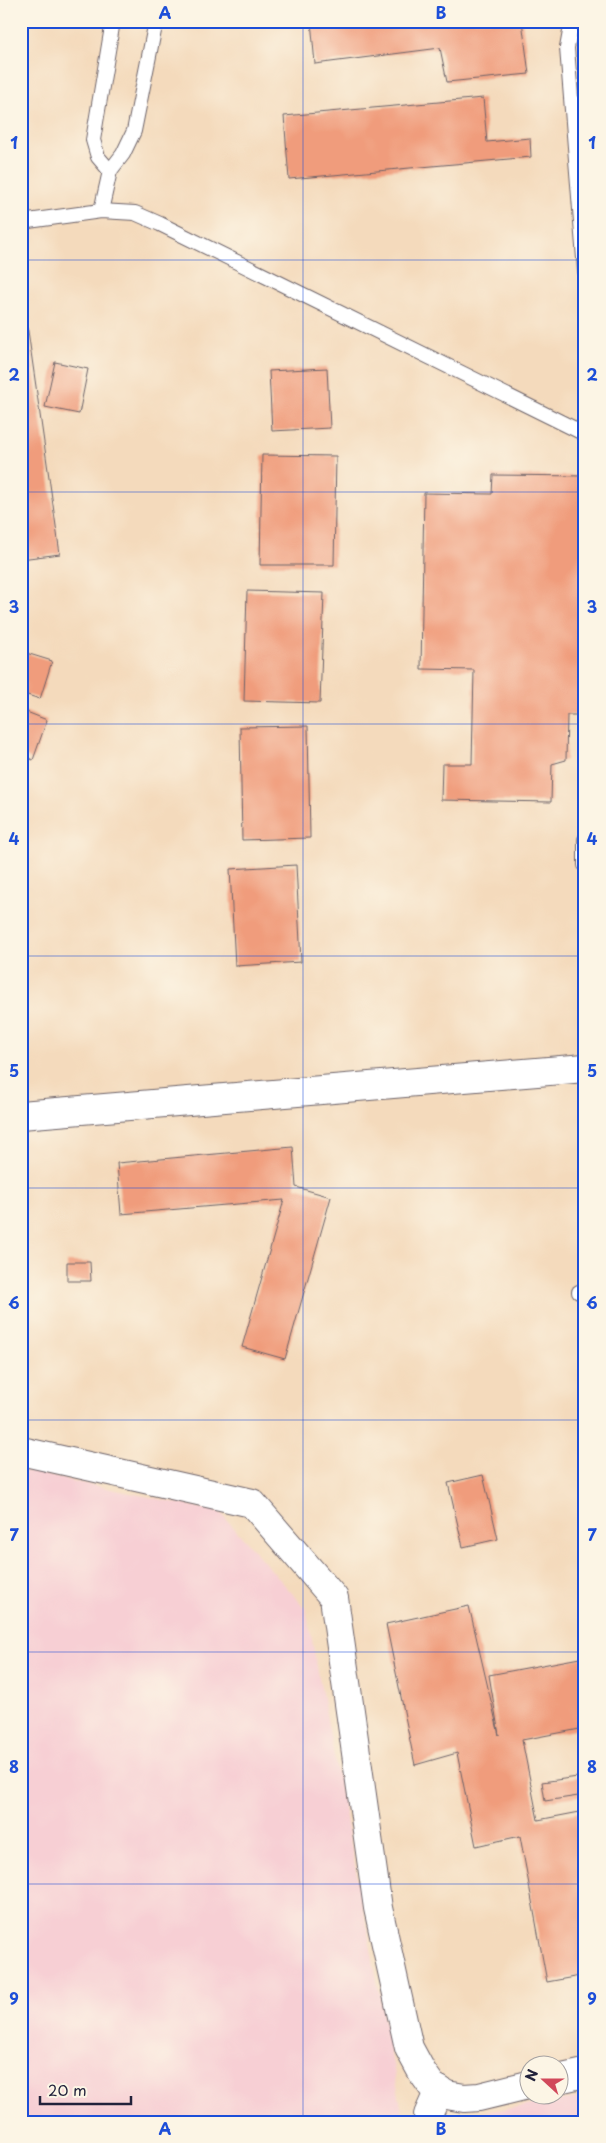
<svg xmlns="http://www.w3.org/2000/svg" width="606" height="2143" font-family="'Playpen Sans',sans-serif">
  <style>
    .built { fill: #f7cfd4 }
    .building { fill: #f09c7c }
    .lines { fill: none; stroke-linecap: round; stroke-linejoin: round }
    .lane-casing { stroke: #6c6268; stroke-width: 16 }
    .street-casing { stroke: #6c6268; stroke-width: 30 }
    .lane { stroke: #fff; stroke-width: 14 }
    .street { stroke: #fff; stroke-width: 28 }
    .grid { fill: none; stroke: #1d4ed8; stroke-width: 1; stroke-opacity: 0.55 }
    .neatline { fill: none; stroke: #1d4ed8; stroke-width: 2 }
    .grid-label { font-size: 16px; text-anchor: middle; font-weight: bold; fill: #1d4ed8 }
  </style>
  <rect width="100%" height="100%" fill="#fcf5e5"/>
  <filter id="ink" filterUnits="userSpaceOnUse"><feTurbulence type="fractalNoise" baseFrequency=".02" numOctaves="2"/><feDisplacementMap in="SourceGraphic" scale="10" xChannelSelector="R" yChannelSelector="G"/><feConvolveMatrix kernelMatrix="1 2 1 2 8 2 1 2 1" color-interpolation-filters="sRGB"/></filter>
  <filter id="wash" filterUnits="userSpaceOnUse"><feTurbulence type="fractalNoise" baseFrequency=".0096" numOctaves="4" result="noise"/><feDisplacementMap in="SourceGraphic" scale="20" xChannelSelector="R" yChannelSelector="G"/><feGaussianBlur stdDeviation="1.12" result="paint"/><feColorMatrix in="noise" values="0 0 0 0 0 0 0 0 0 0 0 0 0 0 0 0 0 1.4 0 .05"/><feComposite in="paint" operator="in"/></filter>
  <g filter="url(#wash)">
    <rect width="100%" height="100%" fill="#f4dabc"/>
    <g class="built">
      <polygon points="21,1470 220,1512 306,1609 404,2122 21,2122"/>
      <polygon points="585,2097 585,2122 417,2122"/>
    </g>
    <g id="blocks">
      <g class="building">
        <polygon points="311,21 522,21 529,74 447,82 440,48 315,64"/>
        <polygon points="483,98 487,142 530,138 531,157 289,179 284,116"/>
        <polygon points="21,282 60,554 21,559"/>
        <polygon points="55,362 88,369 79,414 45,407"/>
        <polygon points="327,368 330,428 272,431 269,371"/>
        <polygon points="262,455 336,456 334,565 260,565"/>
        <polygon points="493,475 585,476 585,715 567,715 566,760 552,764 551,802 441,800 442,764 472,764 474,670 421,669 424,493 492,494"/>
        <polygon points="247,591 324,593 320,703 244,701"/>
        <polygon points="23,652 52,661 40,699 21,693 21,657"/>
        <polygon points="24,711 47,720 33,760 21,755 21,720"/>
        <polygon points="308,726 310,838 242,840 240,727"/>
        <polygon points="296,865 301,962 235,966 230,869"/>
        <polygon points="293,1147 296,1187 331,1197 285,1359 242,1347 284,1200 121,1214 117,1163"/>
        <polygon points="67,1262 90,1262 91,1281 67,1281"/>
        <polygon points="483,1475 498,1539 463,1547 448,1483"/>
        <polygon points="469,1606 499,1735 489,1675 585,1657 585,1728 522,1740 538,1820 585,1811 585,1975 547,1982 520,1836 476,1846 457,1753 415,1765 386,1624"/>
        <polygon points="585,1776 585,1795 545,1801 542,1782"/>
      </g>
    </g>
  </g>
  <g filter="url(#ink)">
    <use href="#blocks" fill-opacity="0" stroke="#6c6268" stroke-width="1"/>
    <g class="lines">
      <g class="lane-casing">
        <g id="lane">
          <polyline points="572,21 567,48 585,271"/>
          <polyline points="110,171 98,157 93,140 113,21"/>
          <polyline points="101,211 110,171 123,154 134,131 156,21"/>
          <polyline points="21,222 101,211 135,213 160,224 585,434"/>
          <polyline points="585,840 585,865"/>
          <polyline points="579,1292 585,1292"/>
        </g>
      </g>
      <g class="street-casing">
        <g id="street">
          <polyline points="21,1115 585,1068"/>
          <polyline points="21,1451 252,1503 334,1598 378,1908 409,2048 422,2072 432,2086 447,2095 464,2098 479,2097 528,2085"/>
          <polyline points="558,2079 585,2073"/>
          <polyline points="429,2122 428,2115 439,2090"/>
        </g>
      </g>
      <use href="#lane" class="lane"/>
      <use href="#street" class="street"/>
    </g>
  </g>
  <path class="grid" d="M303 21V2122M21 260H585M21 492H585M21 724H585M21 956H585M21 1188H585M21 1420H585M21 1652H585M21 1884H585"/>
  <rect width="606" height="2143" fill="none" stroke="#fcf5e5" stroke-width="55"/>
  <g transform="translate(544 2080) rotate(291)"><circle r="24" fill="#fcf5e5" stroke="#a5a1a1"/>
  <path d="M0-4L9 19L0 12L-9 19Z" fill="#d1495b"/>
  <text y="-8" font-size="14" font-weight="bold" text-anchor="middle" fill="#22223b">N</text>
  </g>
  <path d="M40 2096v8h91v-8" fill="none" stroke="#22223b" stroke-width="2.5"/>
  <text x="48" y="2096" font-size="15" fill="#22223b" stroke="#fcf5e5" stroke-width="4" paint-order="stroke">20 m</text>
  <rect x="28" y="28" width="550" height="2088" class="neatline"/>
  <g class="grid-label">
    <text x="165" y="19">A</text>
    <text x="441" y="19">B</text>
    <text x="14" y="149">1</text>
    <text x="592" y="149">1</text>
    <text x="14" y="381">2</text>
    <text x="592" y="381">2</text>
    <text x="14" y="613">3</text>
    <text x="592" y="613">3</text>
    <text x="14" y="845">4</text>
    <text x="592" y="845">4</text>
    <text x="14" y="1077">5</text>
    <text x="592" y="1077">5</text>
    <text x="14" y="1309">6</text>
    <text x="592" y="1309">6</text>
    <text x="14" y="1541">7</text>
    <text x="592" y="1541">7</text>
    <text x="14" y="1773">8</text>
    <text x="592" y="1773">8</text>
    <text x="14" y="2005">9</text>
    <text x="592" y="2005">9</text>
    <text x="165" y="2135">A</text>
    <text x="441" y="2135">B</text>
  </g>
</svg>
